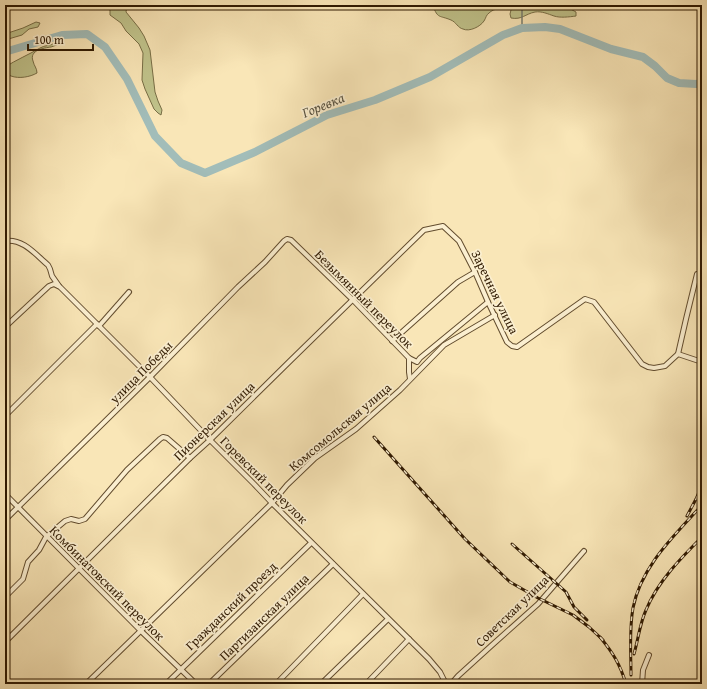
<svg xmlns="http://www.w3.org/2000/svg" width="707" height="689" font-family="'Gentium Book Plus',serif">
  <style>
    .green { fill: #c1c48c; stroke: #786e46 }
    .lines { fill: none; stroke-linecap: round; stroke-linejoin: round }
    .stream { stroke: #747b6f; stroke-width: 1.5 }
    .river { stroke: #a2bdb9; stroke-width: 8 }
    .minor-casing { stroke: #624c2e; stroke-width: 6 }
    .minor { stroke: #fbefd0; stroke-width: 4 }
    .rail-casing { stroke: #2f1901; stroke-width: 3 }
    .rail { stroke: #fbefd0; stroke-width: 1.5; stroke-dasharray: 4.5; stroke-linecap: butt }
    .labels { text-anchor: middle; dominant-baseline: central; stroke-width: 3.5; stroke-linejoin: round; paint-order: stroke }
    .street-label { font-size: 13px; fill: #2f1901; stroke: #fbefd0 }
    .water-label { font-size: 14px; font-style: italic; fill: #575241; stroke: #fbefd0 }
  </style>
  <rect width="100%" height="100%" fill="#f9e6b7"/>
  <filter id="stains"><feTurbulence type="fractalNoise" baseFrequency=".005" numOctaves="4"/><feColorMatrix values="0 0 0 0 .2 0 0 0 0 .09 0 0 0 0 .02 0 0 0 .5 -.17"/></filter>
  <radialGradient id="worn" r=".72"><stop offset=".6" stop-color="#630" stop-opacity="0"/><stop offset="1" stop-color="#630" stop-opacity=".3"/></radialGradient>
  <g class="green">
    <polygon points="103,5 127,5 126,12 139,28 144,36 150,50 155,92 158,101 162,110 161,115 158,113 154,109 145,89 142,80 143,53 139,44 126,31 121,23 110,15 110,10"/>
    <path d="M434 5C438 5 443 5 447 5 453 5 457 8 463 5H534L538 6 563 5 576 12V16C569 17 560 18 554 16 548 14 542 11 535 12 525 14 522 20 511 18L510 14 511 10 509 6C503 8 494 8 489 13 486 15 486 18 484 21 480 27 469 32 463 29 458 28 456 22 451 20 439 15 438 19 433 6Z"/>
    <polygon points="36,22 40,23 38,27 29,29 22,35 5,40 5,34 23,28"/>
    <path d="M55 43H60C57 45 54 46 51 47 44 48 29 50 33 61 34 66 37 68 37 73 30 77 19 79 11 76 9 75 7 74 5 73V67C16 60 28 55 40 48 45 45 50 46 55 43Z"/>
  </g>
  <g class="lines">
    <polyline class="stream" points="522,28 522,5"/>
    <polyline class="river" points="5,54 8,51 62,35 87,34 105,47 127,79 155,136 181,163 205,173 255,152 327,115 375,100 430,77 503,35 522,28 545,27 560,29 611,49 643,57 655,66 667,78 679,83 696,84 702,83"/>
    <g class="minor-casing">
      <g id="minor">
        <path d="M5 241C23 238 36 255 48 265L50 269 52 276 59 286"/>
        <polyline points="99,326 129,292"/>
        <polyline points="5,327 49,286 54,284 60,287 150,377 210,440 254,484 272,503 429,659 440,672 446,684"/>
        <polyline points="392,341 458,282 475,272"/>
        <polyline points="678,354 702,362"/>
        <polyline points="409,358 417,362 420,358 488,302"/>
        <polyline points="5,416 97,324"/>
        <polyline points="5,494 141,631 196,684"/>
        <polyline points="5,520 150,377 238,287 265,262 284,241 287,239 291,240 353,300 409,358 409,372 410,379"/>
        <polyline points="5,597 23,579 28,562 39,550 46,537 65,521 71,519 79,521 85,519 127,470 160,439 163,437 167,438 190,458"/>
        <polyline points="5,642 190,458 210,440 290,361 424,230 443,226 459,241 475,272 488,302 507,342 512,346 517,347 585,299 594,302 642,364 648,367 654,368 665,366 678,354 686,319 697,274"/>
        <polyline points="86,684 272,503 287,485 315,458 356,429 400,390 444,345 495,315"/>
        <polyline points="166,684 311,543"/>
        <polyline points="209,684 333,564"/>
        <polyline points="276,684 363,594"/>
        <polyline points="321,684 388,619"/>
        <polyline points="366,684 409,639"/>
        <polyline points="451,684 458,676 491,646 538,604 584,551"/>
        <polyline points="642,684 643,670 649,655"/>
      </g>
    </g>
    <use href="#minor" class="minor"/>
    <g class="rail-casing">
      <g id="rail">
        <polyline points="374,437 465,539 510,582 538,598 573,615 589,627 603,640"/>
        <polyline points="687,516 696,499 702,485"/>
        <polyline points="512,544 566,592 574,607 587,620"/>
        <path d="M600 637C613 653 620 664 626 684"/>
        <path d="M634 654C638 640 640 623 646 610 658 581 681 558 702 537"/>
        <path d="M631 675C631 653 629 630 633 608 641 566 675 535 702 505"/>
      </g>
    </g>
    <use href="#rail" class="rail"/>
  </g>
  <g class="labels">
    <g class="street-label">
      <text transform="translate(495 292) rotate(64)">Заречная улица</text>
      <text transform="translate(364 299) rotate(45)">Безымянный переулок</text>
      <text transform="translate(141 372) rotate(-45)">улица Победы</text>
      <text transform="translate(214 421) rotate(-44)">Пионерская улица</text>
      <text transform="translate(340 427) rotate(-40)">Комсомольская улица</text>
      <text transform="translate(264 480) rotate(45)">Горевский переулок</text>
      <text transform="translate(107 583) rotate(45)">Комбинатовский переулок</text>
      <text transform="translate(231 606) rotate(-44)">Гражданский проезд</text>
      <text transform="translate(512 611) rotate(-44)">Советская улица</text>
      <text transform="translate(264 617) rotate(-44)">Партизанская улица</text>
    </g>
    <g class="water-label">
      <text transform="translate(323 105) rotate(-22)">Горевка</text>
    </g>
  </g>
  <rect width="707" height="689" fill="none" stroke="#f9e6b7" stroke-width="20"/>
  <rect x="6" y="6" width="695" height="677" fill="none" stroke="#2f1901" stroke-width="2"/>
  <rect x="10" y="10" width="687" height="669" fill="none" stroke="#2f1901"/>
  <path d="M28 44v6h65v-6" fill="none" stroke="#2f1901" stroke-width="2"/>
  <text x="34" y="44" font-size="12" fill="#2f1901" stroke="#fbefd0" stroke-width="3" paint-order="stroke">100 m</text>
  <rect width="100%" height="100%" filter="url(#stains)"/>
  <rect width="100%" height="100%" fill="url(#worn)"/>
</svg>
